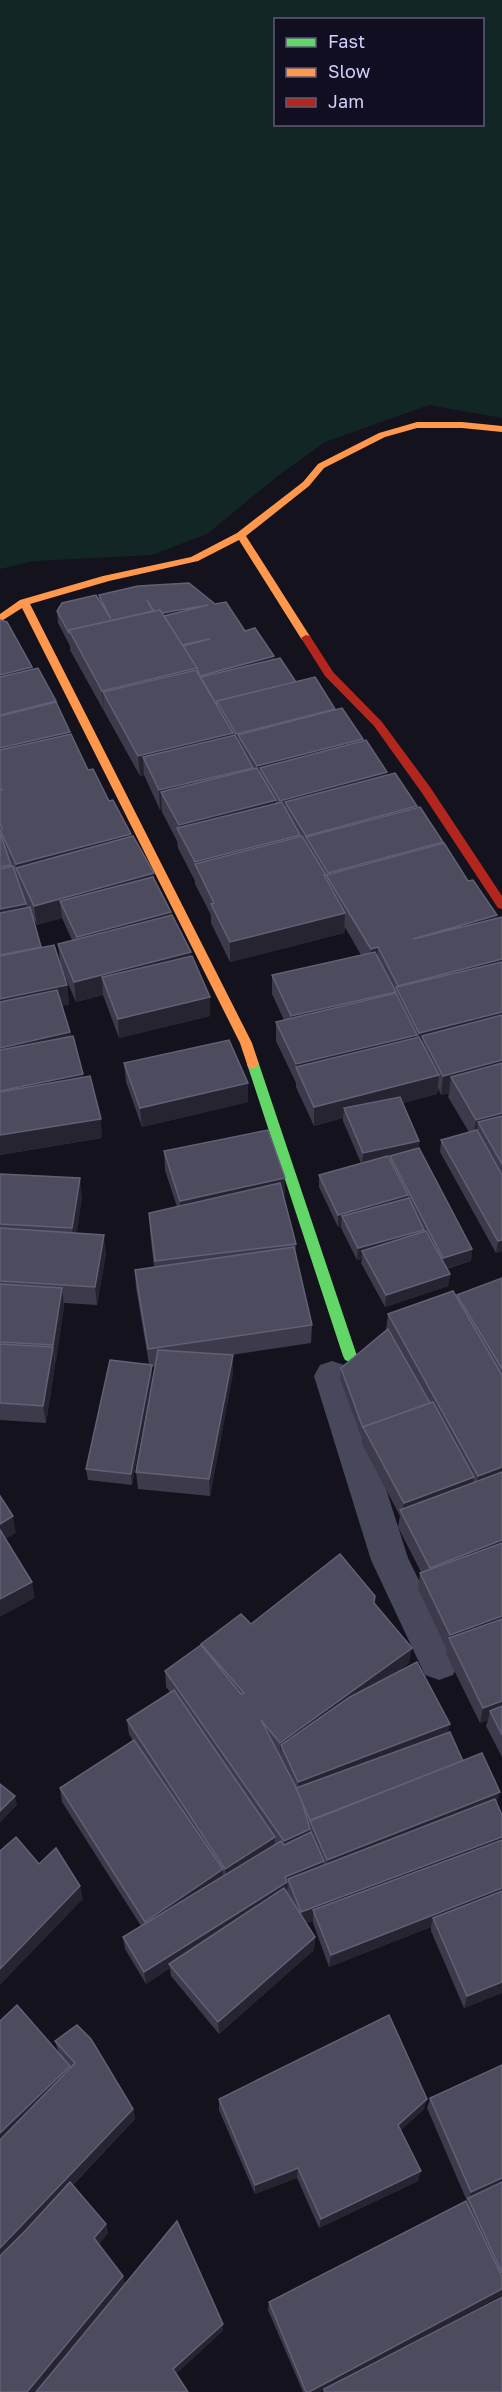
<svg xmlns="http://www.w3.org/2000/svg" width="502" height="2392" font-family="'Golos Text',sans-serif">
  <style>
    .green { fill: #122725; fill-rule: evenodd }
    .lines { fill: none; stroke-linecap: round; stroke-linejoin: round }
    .street { fill: #48485c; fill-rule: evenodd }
    .fast { fill: #63d668; fill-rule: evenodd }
    .slow { fill: #ff974d; fill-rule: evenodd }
    .jam { fill: #b3261e; fill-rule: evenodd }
    .wall { fill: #3d3b4b; fill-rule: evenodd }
    .shaded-wall { fill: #262430 }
    .building { fill: #4d4b5e; stroke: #626077; stroke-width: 1.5 }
  </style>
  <rect width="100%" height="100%" fill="#14121c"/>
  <path class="green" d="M0 0H502V418L429 405 325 442 279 475 207 534 152 555 34 561 0 569ZM276 20H482V124H276Z"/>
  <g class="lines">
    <polygon class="street" points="332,1361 344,1365 350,1376 408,1558 459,1662 453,1675 439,1680 425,1675 371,1560 314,1376 320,1365"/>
    <polygon class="fast" points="253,1059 259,1064 357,1356 355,1360 350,1362 345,1360 343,1356 247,1064"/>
    <polygon class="slow" points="462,422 502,426 502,432 462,428 417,428 385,437 324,468 309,486 246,536 311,638 310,640 302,640 239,540 198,561 109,581 30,604 252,1043 259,1064 253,1069 248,1067 240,1043 22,608 0,622 0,614 20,600 103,576 191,557 237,533 303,482 318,464 379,433 417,422"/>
    <polygon class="jam" points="306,635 310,636 333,672 382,722 430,787 502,896 502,909 498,908 422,793 374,726 325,676 301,638"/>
  </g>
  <g class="wall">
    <polygon points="99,595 245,631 274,656 274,659 296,682 335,709 335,710 363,739 363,741 387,775 417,808 443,843 468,881 497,919 502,917 502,1251 496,1253 440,1152 441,1140 469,1132 448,1097 449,1093 441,1095 438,1088 437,1094 403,1103 419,1141 418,1149 472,1249 471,1261 447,1269 450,1274 448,1286 385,1307 361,1263 362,1259 357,1260 341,1228 341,1226 338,1227 319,1187 319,1175 361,1163 343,1121 343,1118 314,1126 296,1087 296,1083 276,1041 276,1022 284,1020 272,994 272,975 361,955 345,927 344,933 230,962 211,923 211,915 195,884 195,881 178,848 177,841 162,812 162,809 160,810 144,775 140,776 70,650 70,646 58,623 57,611 99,599"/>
    <path d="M0 620 56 703 70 732V734L88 770 131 834V836L154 878 191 952V956L210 1016 119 1038 103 995 76 1002 60 965 67 985 69 1004 62 1006 102 1138 0 1155ZM33 918 37 925 62 918 72 940 58 944 60 963 42 948Z"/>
    <polygon points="124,1063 248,1083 248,1102 142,1127 126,1082"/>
    <polygon points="164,1151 285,1178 284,1197 296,1244 295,1255 312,1325 311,1343 231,1355 233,1355 233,1373 210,1496 138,1489 136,1472 155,1366 152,1367 152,1376 132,1485 88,1480 86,1469 149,1364 136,1288 135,1270 154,1267 150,1232 149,1213 177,1207 165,1170"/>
    <polygon points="0,1174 82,1197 76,1233 106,1253 97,1305 64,1303 64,1306 46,1423 0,1420"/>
    <polygon points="502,1278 502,1757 486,1726 488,1720 480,1723 446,1654 447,1650 418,1589 420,1573 421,1572 398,1527 400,1516 362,1444 362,1439 340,1379 341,1368 386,1330 388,1314 457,1297 457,1295"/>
    <polygon points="374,1603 409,1663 395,1674 449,1732 463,1761 497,1804 502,1993 464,2008 431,1931 431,1927 329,1967 313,1923 313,1921 306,1923 315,1937 314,1950 219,2034 171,1976 170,1968 146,1984 125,1949 123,1937 141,1926 62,1802 60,1788 133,1741 129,1734 127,1720 170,1692 166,1687 165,1671 202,1647 201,1644 251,1624"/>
    <polygon points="55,2041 133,2109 135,2119 73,2185 106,2224 108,2233 98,2245 123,2276 125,2284 36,2392 59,2053"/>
    <polygon points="502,2065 502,2295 375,2363 502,2392 323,2392 323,2390 320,2392 303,2392 268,2310 269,2302 467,2202 467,2201 427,2108 430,2098"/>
    <polygon points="219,2099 424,2109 401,2130 418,2181 319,2228 297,2178 255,2194 219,2110"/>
  </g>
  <g class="shaded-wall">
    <polygon points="208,605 168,625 156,615"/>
    <polygon points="274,656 274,669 206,687 200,676"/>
    <polygon points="32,667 35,687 0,696 0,675"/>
    <polygon points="197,668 197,688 103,692 104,711 102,691"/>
    <polygon points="56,701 58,721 0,736 0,715"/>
    <polygon points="335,709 334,729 238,735 238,753 236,753 236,734"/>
    <polygon points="70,732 72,751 0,769 0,748"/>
    <polygon points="233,733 233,753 143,757 144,775 140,776 138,756"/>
    <polygon points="363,739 362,759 260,768 260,785 257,786 257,766"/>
    <polygon points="253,768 253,788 161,792 162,809 160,810 159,790"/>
    <polygon points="387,772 385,792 285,802 284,819 280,820 280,801"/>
    <polygon points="276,800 275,820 179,832 179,825"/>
    <polygon points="417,806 415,826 306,837 306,855 305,855 306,836"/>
    <polygon points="131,834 132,854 17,871 16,864"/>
    <polygon points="300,835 300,855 195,864 195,862"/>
    <polygon points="443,842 441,862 328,878 328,873"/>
    <polygon points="154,873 155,892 60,901 62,918 37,925 34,906"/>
    <polygon points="26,904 28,924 0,930 0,909"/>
    <polygon points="171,912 172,932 79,957 77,937"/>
    <polygon points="345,913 344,933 230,962 230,942"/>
    <polygon points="497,915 495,935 413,939"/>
    <polygon points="41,947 44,966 0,975 0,955"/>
    <polygon points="378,947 376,967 369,968 371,949"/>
    <polygon points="191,952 191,972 102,977 103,995 76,1002 74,982"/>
    <polygon points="502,959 502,978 397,989 398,986"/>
    <polygon points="67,985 69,1004 0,1019 0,999"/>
    <polygon points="396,992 394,1012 291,1036 291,1016"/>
    <polygon points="210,997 210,1016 119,1038 118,1019"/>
    <polygon points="502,1012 502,1031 422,1036 421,1051 418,1052 419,1033"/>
    <polygon points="70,1032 72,1052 0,1068 0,1048"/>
    <polygon points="417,1035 415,1054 296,1067 296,1083 296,1064"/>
    <polygon points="502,1060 502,1078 451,1077 449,1093 441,1095 443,1076"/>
    <polygon points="83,1074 85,1093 0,1111 0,1091"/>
    <polygon points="439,1075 437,1094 348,1117 344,1108 343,1118 314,1126 314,1107"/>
    <polygon points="248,1083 248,1102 142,1127 140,1108"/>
    <polygon points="502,1113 502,1131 478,1122 476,1139 473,1139 476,1120"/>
    <polygon points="101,1119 102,1138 0,1155 0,1135"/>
    <polygon points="419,1141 417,1153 390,1156 390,1159 362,1165 363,1153"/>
    <polygon points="80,1178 82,1197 75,1247 72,1228"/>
    <polygon points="285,1178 285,1197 181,1219 180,1201"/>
    <polygon points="408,1195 406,1207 342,1216 341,1226 338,1227 338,1215"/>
    <polygon points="424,1230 423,1242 362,1251 362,1259 357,1260 358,1248"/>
    <polygon points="104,1235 106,1253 97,1305 95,1287"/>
    <polygon points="502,1240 502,1251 496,1253 498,1241"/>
    <polygon points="472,1249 471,1261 441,1270 443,1258"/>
    <polygon points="450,1274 448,1286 385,1307 386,1295"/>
    <polygon points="62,1288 64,1306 56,1363 53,1345"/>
    <polygon points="53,1347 55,1365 46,1423 43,1406"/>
    <polygon points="233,1355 233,1373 210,1496 209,1479"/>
    <polygon points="152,1365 152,1376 132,1485 131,1474"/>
    <polygon points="502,1467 502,1483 475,1493 478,1476"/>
    <polygon points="474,1477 471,1494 402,1514 404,1503"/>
    <polygon points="13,1516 16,1533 0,1542 0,1524"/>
    <polygon points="502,1540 502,1555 427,1584 430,1568"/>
    <polygon points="32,1582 35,1598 0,1617 0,1599"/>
    <polygon points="502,1616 502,1631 449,1640 450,1635"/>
    <polygon points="412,1648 409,1663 285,1754 281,1745 280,1757 280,1758 280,1743"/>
    <polygon points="502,1701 502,1714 490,1711 488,1720 480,1723 483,1708"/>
    <polygon points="450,1724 447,1739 298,1793 298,1782"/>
    <polygon points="500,1792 496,1806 326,1874 327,1860"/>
    <polygon points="15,1796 17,1805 0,1823 0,1811"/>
    <polygon points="310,1829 309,1843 284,1855 284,1841"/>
    <polygon points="275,1837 274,1851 226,1882 225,1869"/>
    <polygon points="502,1837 502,1849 313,1910 313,1921 301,1925 301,1912"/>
    <polygon points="324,1861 323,1874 288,1879 287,1895 169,1964 170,1968 146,1984 144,1972 285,1877"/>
    <polygon points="223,1869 223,1883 147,1934 145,1922"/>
    <polygon points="80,1886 83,1899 0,1985 0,1969"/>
    <polygon points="502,1888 502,1900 433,1918 431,1927 329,1967 331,1955"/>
    <polygon points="315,1937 314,1950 219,2034 218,2022"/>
    <polygon points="502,1982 502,1993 464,2008 467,1996"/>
    <polygon points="70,2066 73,2077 0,2148 0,2133"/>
    <polygon points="427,2099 424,2109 396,2135 398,2125"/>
    <polygon points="133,2109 135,2119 0,2261 0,2248"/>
    <polygon points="298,2168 297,2178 255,2194 255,2185"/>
    <polygon points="421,2171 418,2181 319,2228 321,2219"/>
    <polygon points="502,2178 502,2185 469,2198 471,2192"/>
    <polygon points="106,2224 108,2233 96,2247 94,2238"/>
    <polygon points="123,2276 125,2284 36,2392 27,2392"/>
    <polygon points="502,2289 502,2295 320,2392 309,2392"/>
    <polygon points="223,2324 223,2331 174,2376 173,2369"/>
  </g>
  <g class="building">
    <polygon points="189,583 215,604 226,602 245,631 255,628 274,656 200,676 197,668 183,646 210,639 182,645 164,616 208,605 162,613 160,610 154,611 147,600 153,611 69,630 69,633 57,611 62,603 96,595 111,619 99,595 138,586"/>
    <polygon points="160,610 197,668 102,691 69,630"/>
    <polygon points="0,620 7,622 32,667 0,675"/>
    <polygon points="280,658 296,682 217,701 217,706 201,677"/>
    <polygon points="38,668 56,701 0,715 0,677"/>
    <polygon points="196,670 233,733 138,756 103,692"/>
    <polygon points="315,677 335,709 236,734 217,701"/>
    <polygon points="56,702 70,732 0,748 0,716"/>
    <polygon points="342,708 363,739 257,766 238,735"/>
    <polygon points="71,734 88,770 93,769 109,801 113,800 131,834 16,864 0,830 2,828 0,823 0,791 3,789 0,790 0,750"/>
    <polygon points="235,735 253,768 159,790 143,757"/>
    <polygon points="366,740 387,772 280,801 260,768"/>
    <polygon points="257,768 276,800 179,825 161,792"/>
    <polygon points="395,773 417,806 306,836 285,802"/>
    <polygon points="282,802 300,835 195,862 177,828"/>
    <polygon points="420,807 443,842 328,873 306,837"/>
    <polygon points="0,833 11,865 0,867"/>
    <polygon points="133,836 154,873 34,906 16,868"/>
    <polygon points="302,836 326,875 324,875 345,913 230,942 211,904 214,903 195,864"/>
    <polygon points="444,843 468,881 473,880 497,915 413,939 502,917 502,959 398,986 378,947 371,949 326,875"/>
    <polygon points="13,866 26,904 0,909 0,869"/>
    <polygon points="153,877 171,912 77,937 60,901"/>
    <polygon points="30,907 41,947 0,955 0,913"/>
    <polygon points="172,915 191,952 74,982 58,944"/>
    <polygon points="54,945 67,985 0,999 0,956"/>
    <polygon points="375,952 396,992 291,1016 272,975"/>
    <polygon points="192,956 210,997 118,1019 102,977"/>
    <polygon points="502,962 502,1012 419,1033 396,987"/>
    <polygon points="57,990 70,1032 0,1048 0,1002"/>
    <polygon points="396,993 417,1035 296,1064 276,1022"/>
    <polygon points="502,1015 502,1060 443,1076 422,1036"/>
    <polygon points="73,1036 83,1074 0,1091 0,1050"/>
    <polygon points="419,1037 439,1075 314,1107 296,1067"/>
    <polygon points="229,1040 248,1083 140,1108 124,1063"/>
    <polygon points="502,1063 502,1113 476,1120 451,1077"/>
    <polygon points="90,1076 101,1119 0,1135 0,1092"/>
    <polygon points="400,1097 419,1141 363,1153 344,1108"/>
    <polygon points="502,1116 502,1164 478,1122"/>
    <polygon points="268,1130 285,1178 180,1201 164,1151"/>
    <polygon points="477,1130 502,1175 502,1240 498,1241 441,1140"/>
    <polygon points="419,1148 472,1249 443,1258 390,1156"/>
    <polygon points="388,1156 408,1195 338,1215 319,1175"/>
    <polygon points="0,1174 80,1178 72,1228 0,1224"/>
    <polygon points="280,1183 296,1244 155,1261 149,1213"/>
    <polygon points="409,1198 424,1230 358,1248 342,1216"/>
    <polygon points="0,1228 104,1235 95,1287 0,1281"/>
    <polygon points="426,1231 450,1274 386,1295 362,1251"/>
    <polygon points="294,1247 312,1325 148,1349 135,1270"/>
    <polygon points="502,1278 502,1369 457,1295"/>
    <polygon points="0,1284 62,1288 53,1345 0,1342"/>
    <polygon points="453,1291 502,1375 502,1467 478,1476 388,1314"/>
    <polygon points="388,1329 430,1403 363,1427 363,1428 341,1368"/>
    <polygon points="0,1344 53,1347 43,1406 0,1403"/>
    <polygon points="158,1350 233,1355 209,1479 136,1472"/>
    <polygon points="110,1360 152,1365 131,1474 86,1469"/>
    <polygon points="433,1402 474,1477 404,1503 363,1427"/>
    <polygon points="502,1472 502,1540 430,1568 400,1510"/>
    <polygon points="0,1496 13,1516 0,1524"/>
    <polygon points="0,1530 32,1582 0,1599"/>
    <polygon points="502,1543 502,1616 450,1635 420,1573"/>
    <polygon points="340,1554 375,1596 374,1603 412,1648 280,1743 261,1720 300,1795 310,1829 284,1841 165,1671 201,1645 241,1694 244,1693 201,1644 241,1614 251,1624"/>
    <polygon points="502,1619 502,1701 483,1708 449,1638"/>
    <polygon points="417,1662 450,1724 298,1782 281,1745 350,1697"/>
    <polygon points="174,1690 275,1837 225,1869 127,1720"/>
    <polygon points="502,1706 502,1735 490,1711"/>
    <polygon points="450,1732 463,1761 310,1820 296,1788"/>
    <polygon points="134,1740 223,1869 145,1922 60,1788"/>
    <polygon points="482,1753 500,1792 327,1860 310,1821"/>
    <polygon points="0,1784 15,1796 0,1811"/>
    <polygon points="495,1799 502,1815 502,1837 301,1912 288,1879"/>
    <polygon points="311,1832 324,1861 285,1877 287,1882 144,1972 123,1937 281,1841 284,1845"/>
    <polygon points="16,1837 39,1864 56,1848 80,1886 0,1969 0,1851"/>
    <polygon points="502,1840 502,1888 331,1955 313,1910"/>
    <polygon points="284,1888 315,1937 218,2022 169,1964"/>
    <polygon points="502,1891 502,1982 467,1996 433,1918"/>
    <polygon points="17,2005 70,2066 0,2133 0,2021"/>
    <polygon points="389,2015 427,2099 398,2125 421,2171 321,2219 298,2168 255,2185 219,2099"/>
    <polygon points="77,2025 91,2039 133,2109 0,2248 0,2140 75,2063 55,2041"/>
    <polygon points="502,2065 502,2178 471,2192 430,2098"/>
    <polygon points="70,2182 106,2224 94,2238 123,2276 27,2392 0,2392 0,2256 26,2230"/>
    <polygon points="502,2182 502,2273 468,2198"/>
    <polygon points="466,2201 502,2277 502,2289 309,2392 306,2392 269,2302"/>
    <polygon points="177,2221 223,2324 173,2369 188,2392 36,2392"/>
    <polygon points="502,2297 502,2392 325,2392 324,2389"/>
  </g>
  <rect x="274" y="18" width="210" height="108" fill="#100e20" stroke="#5d5c78" stroke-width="1.5"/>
  <rect x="286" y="38" width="30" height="9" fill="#63d668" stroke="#5d5c78" stroke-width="1.5"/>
  <text x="328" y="48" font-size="18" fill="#d1d0fc">Fast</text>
  <rect x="286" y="68" width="30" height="9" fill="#ff974d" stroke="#5d5c78" stroke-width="1.5"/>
  <text x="328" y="78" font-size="18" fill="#d1d0fc">Slow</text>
  <rect x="286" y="98" width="30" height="9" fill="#b3261e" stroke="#5d5c78" stroke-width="1.5"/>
  <text x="328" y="108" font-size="18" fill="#d1d0fc">Jam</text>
</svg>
